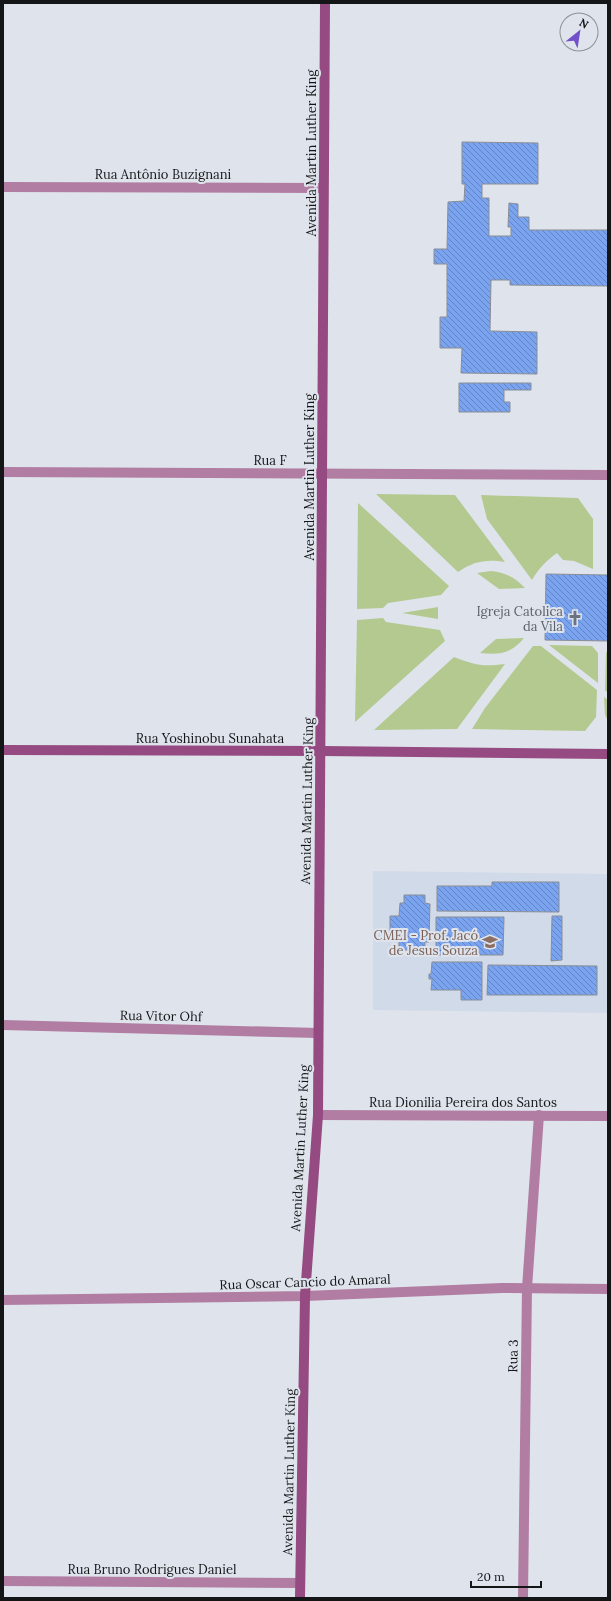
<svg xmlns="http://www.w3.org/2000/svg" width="611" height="1601" font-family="Lora,serif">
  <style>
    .built { fill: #d1dae8 }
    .green { fill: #b4c990 }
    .building { fill: url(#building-back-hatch); stroke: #898d95 }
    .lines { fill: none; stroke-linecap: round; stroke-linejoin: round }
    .street { stroke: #b17da2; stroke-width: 10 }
    .secondary { stroke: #954a81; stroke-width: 10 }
    .labels { text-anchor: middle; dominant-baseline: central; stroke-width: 4; stroke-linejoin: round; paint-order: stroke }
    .street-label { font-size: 13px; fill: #131517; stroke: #dfe4ec }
    .worship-label { font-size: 13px; fill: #5b616d; stroke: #dfe4ec; text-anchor: end }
    .education-label { font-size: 13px; fill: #785e54; stroke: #dfe4ec; text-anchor: end }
  </style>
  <defs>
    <pattern id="building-back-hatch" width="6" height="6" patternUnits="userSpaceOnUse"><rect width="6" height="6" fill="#7aa4f0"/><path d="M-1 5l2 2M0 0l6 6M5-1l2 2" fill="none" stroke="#6384c1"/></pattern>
  </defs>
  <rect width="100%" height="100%" fill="#dfe4ec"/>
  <polygon class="built" points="373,871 608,874 608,1013 373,1010"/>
  <g class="green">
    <path d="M376 494 455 495 505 562C487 559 474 561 458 572Z"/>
    <path d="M481 495 578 498 593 519V569L574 561 563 560 557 553C547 560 538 569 532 580L487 519Z"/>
    <polygon points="358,503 449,586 441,595 388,603 383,608 357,609"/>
    <path d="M491 571C507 573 514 577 525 588L499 589 477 573Z"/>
    <polygon points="438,607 438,619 402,613"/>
    <polygon points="383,618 386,622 440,630 445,641 355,722 357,620"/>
    <path d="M524 638C511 654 499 655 480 653L496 639Z"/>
    <polygon points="549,645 592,646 598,653 598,683"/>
    <polygon points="533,646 541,646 597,690 596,717 585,731 472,729 485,708"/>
    <polygon points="608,650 608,693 605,690 606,653"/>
    <path d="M454 657C475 665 482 667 505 664L457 729 374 730Z"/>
    <polygon points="604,697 608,700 608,721 605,715"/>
  </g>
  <g class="building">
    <polygon points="462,142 538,143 538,184 482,184 482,198 489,198 489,236 511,236 511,227 508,227 509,203 518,204 518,217 529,217 529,230 608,230 608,286 510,285 510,280 491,280 490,331 537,332 537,374 461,373 462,348 440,348 440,317 447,317 447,264 434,264 434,249 447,249 448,202 464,201 465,184 462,184"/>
    <polygon points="459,383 531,383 531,390 504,390 504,402 510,402 510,412 459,412"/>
    <polygon points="546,574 608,575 608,641 545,640"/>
    <polygon points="492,882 559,882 559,912 437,911 437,886 492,886"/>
    <polygon points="404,895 425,895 425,903 430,904 429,942 425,942 425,950 399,950 399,935 390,935 390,916 399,916 400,903 404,903"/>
    <polygon points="552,916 562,916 562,960 551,961"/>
    <polygon points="436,917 504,917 503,955 436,955"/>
    <polygon points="432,962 482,962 482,1000 461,1000 461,990 431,990 432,979 429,979 429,974 431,974"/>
    <polygon points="488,965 597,966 597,995 487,995"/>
  </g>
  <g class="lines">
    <g class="street">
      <polyline points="3,187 323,188"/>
      <polyline points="3,472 608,475"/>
      <polyline points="3,1025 318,1033"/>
      <polyline points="318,1115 608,1116"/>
      <polyline points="3,1300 305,1296 502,1288 608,1289"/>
      <polyline points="3,1581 300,1583"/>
      <polyline points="523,1598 527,1288 539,1115"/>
    </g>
    <g class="secondary">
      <polyline points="3,750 321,751 608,754"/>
      <polyline points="300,1598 305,1296 318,1115 325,3"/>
    </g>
  </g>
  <defs>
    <g id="church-bare" transform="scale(1.2)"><path d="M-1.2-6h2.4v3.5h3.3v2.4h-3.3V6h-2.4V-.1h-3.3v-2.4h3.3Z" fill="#6b7280" stroke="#dfe4ec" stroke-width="2.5" paint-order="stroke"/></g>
    <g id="school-bare" transform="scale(1.2)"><path d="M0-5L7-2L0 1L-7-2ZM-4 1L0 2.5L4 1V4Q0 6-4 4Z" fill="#8d6e63" stroke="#dfe4ec" stroke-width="2.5" paint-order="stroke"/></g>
  </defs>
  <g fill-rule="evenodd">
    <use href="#church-bare" x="575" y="618"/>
    <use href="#school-bare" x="490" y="942"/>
  </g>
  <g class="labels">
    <g class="street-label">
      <text transform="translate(311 153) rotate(-90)">Avenida Martin Luther King</text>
      <text x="163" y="174">Rua Antônio Buzignani</text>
      <text x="270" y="460">Rua F</text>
      <text transform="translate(309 477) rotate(-90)">Avenida Martin Luther King</text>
      <text x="210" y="738">Rua Yoshinobu Sunahata</text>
      <text transform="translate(307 801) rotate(-89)">Avenida Martin Luther King</text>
      <text transform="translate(161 1016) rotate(1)">Rua Vitor Ohf</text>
      <text x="463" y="1102">Rua Dionilia Pereira dos Santos</text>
      <text transform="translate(300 1148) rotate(-87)">Avenida Martin Luther King</text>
      <text transform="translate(305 1282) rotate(-2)">Rua Oscar Cancio do Amaral</text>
      <text transform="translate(513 1356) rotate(-89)">Rua 3</text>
      <text transform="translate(289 1472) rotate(-89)">Avenida Martin Luther King</text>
      <text x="152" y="1569">Rua Bruno Rodrigues Daniel</text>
    </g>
    <g class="worship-label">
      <text x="563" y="611">Igreja Catolica<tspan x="563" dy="15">da Vila</tspan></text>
    </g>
    <g class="education-label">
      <text x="478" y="935">CMEI - Prof. Jacó<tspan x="478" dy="15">de Jesus Souza</tspan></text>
    </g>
  </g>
  <rect width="611" height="1601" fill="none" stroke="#131517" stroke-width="8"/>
  <g transform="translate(579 32) rotate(30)"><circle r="19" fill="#dfe4ec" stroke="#8d9197"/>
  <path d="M0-3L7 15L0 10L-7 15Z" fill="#7250ca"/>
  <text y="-6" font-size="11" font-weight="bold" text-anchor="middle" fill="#131517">N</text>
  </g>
  <path d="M471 1581v6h70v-6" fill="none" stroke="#131517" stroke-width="2"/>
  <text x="477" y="1581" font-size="12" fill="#131517" stroke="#dfe4ec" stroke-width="3" paint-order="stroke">20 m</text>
</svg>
